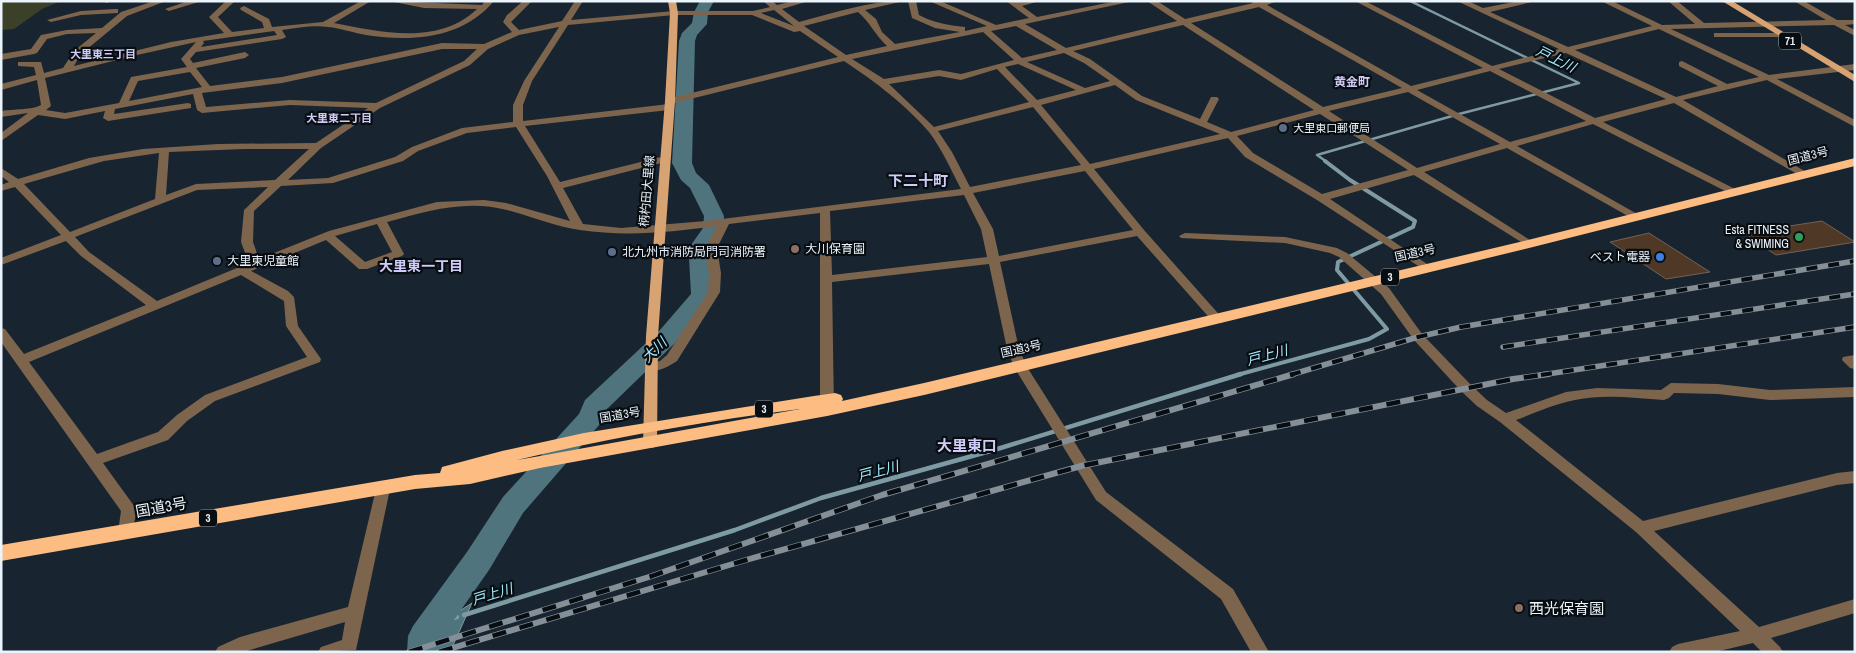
<svg xmlns="http://www.w3.org/2000/svg" width="1856" height="653" font-family="'Archivo Narrow','Noto Sans JP',sans-serif">
  <style>
    .green { fill: #3b4129 }
    .water { fill: #4f747d; stroke: #7e9aa3 }
    .lines { fill: none; stroke-linecap: round; stroke-linejoin: round }
    .stream-far2 { stroke: #7e9aa3; stroke-width: 2.5 }
    .stream-far1 { stroke: #7e9aa3; stroke-width: 4 }
    .stream { stroke: #7e9aa3; stroke-width: 4.5 }
    .river { fill: #4f747d; fill-rule: evenodd }
    .building { fill: #4f3926; stroke: #716255 }
    .minor { fill: #7d644d; fill-rule: evenodd }
    .major { fill: #d8a373; fill-rule: evenodd }
    .highway { fill: #fcbc82; fill-rule: evenodd }
    .rail-far1-casing { stroke: #848f98; stroke-width: 5.5 }
    .rail-casing { stroke: #848f98; stroke-width: 6 }
    .rail-far1 { stroke: #080d12; stroke-width: 4; stroke-dasharray: 11; stroke-linecap: butt }
    .rail { stroke: #080d12; stroke-width: 4.5; stroke-dasharray: 14; stroke-linecap: butt }
    .service-dot { fill: #5c6f8a; stroke: #080d12; stroke-width: 2 }
    .leisure-dot { fill: #2e9e5b; stroke: #080d12; stroke-width: 2 }
    .education-dot { fill: #8d6e63; stroke: #080d12; stroke-width: 2 }
    .shop-dot { fill: #3f7fe0; stroke: #080d12; stroke-width: 2 }
    .labels { text-anchor: middle; dominant-baseline: central; stroke-width: 4.5; stroke-linejoin: round; paint-order: stroke }
    .shield { fill: #080d12; stroke: #a7aeb5; stroke-width: 1 }
    .shield-label { font-size: 11px; font-weight: bold; fill: #ebf3fb }
    .far-neighbourhood-label { font-size: 11px; font-weight: bold; fill: #cfccf8; stroke: #080d12 }
    .far-poi-label { font-size: 11px; fill: #ebf3fb; stroke: #080d12; text-anchor: start }
    .far-quarter-label { font-size: 12px; font-weight: bold; fill: #cfccf8; stroke: #080d12 }
    .street-label { font-size: 12px; fill: #ebf3fb; stroke: #080d12 }
    .poi-label { font-size: 12px; fill: #ebf3fb; stroke: #080d12; text-anchor: start }
    .water-label { font-size: 14px; font-style: italic; fill: #a3eafc; stroke: #080d12 }
    .neighbourhood-label { font-size: 14px; font-weight: bold; fill: #cfccf8; stroke: #080d12 }
    .quarter-label { font-size: 15px; font-weight: bold; fill: #cfccf8; stroke: #080d12 }
    .near-street-label { font-size: 15px; fill: #ebf3fb; stroke: #080d12 }
    .near-poi-label { font-size: 15px; fill: #ebf3fb; stroke: #080d12; text-anchor: start }
  </style>
  <rect width="100%" height="100%" fill="#182530"/>
  <polygon class="green" points="1,1 61,1 42,9 14,29 1,30"/>
  <polygon class="water" points="456,570 443,613 443,627 461,610 472,603 450,652 413,652 421,631"/>
  <g class="lines">
    <polyline class="stream-far2" points="1327,162 1317,155 1459,114 1579,83 1410,1"/>
    <polyline class="stream-far1" points="1237,375 1369,339 1387,329 1337,270 1338,262 1413,227 1415,221 1350,180 1325,161"/>
    <g class="stream">
      <polyline points="464,615 735,530 821,498 994,450 1241,374"/>
      <polyline points="440,622 457,617"/>
    </g>
    <polygon class="river" points="700,1 714,1 708,12 707,24 697,35 695,41 692,163 696,173 709,185 724,216 723,228 713,245 711,258 713,295 676,342 606,410 600,424 523,513 489,570 440,640 439,652 407,652 408,636 413,626 467,552 503,497 579,414 585,400 660,330 691,294 689,258 691,245 703,228 704,216 690,188 681,180 672,163 679,41 682,33 692,23 694,12"/>
  </g>
  <g class="building">
    <polygon points="1822,221 1855,242 1776,255 1744,233"/>
    <polygon points="1649,233 1710,272 1666,279 1610,242"/>
  </g>
  <g class="lines">
    <g class="minor">
      <polygon points="102,1 111,1 107,3"/>
      <path d="M154 1H166L127 16 80 55 74 66 171 42 224 33 209 17 226 1H235L218 17 232 32 264 28 262 22 241 10 240 8 244 6 269 19 272 27 323 22 361 1H371L334 23C380 32 439 46 477 9L424 8 389 1 482 5 485 1H494C462 39 412 42 366 35 353 33 341 28 328 27 313 25 297 28 282 30L286 37 282 39 196 52 190 59 193 63 245 52 249 55 245 58 196 68 210 86 282 77 442 43 484 44 512 32 503 22 507 15 523 1H532L511 22 519 30 562 21 575 1H583L571 20 674 11H753L770 7 763 1H772L777 5 794 1H809L782 9 799 22C833 13 868 1 904 1L865 10 876 19 882 32 895 44 960 32 935 28 912 18 908 1H916L919 15C934 23 948 25 965 27V31L987 26 929 1H940L996 25 1029 18 1006 1H1040L1022 6 1037 17 1117 1H1134L1025 24 1066 48 1177 21 1147 1H1157L1185 19 1253 3 1251 1H1277L1267 5 1411 86 1483 68 1355 1H1365L1492 66 1559 49 1457 1H1468L1483 8 1519 1H1536L1490 12 1568 47 1652 26 1601 1H1612L1662 25 1695 24 1668 1H1677L1704 23 1826 20 1794 1H1804L1837 20H1855V24L1845 25 1855 30V36L1834 25 1671 29 1769 75 1855 64V70L1777 79 1855 120V127L1767 80 1683 100 1808 173 1809 175 1804 178 1674 103 1603 122 1737 190 1738 192 1733 195 1593 124 1517 146 1639 215 1640 217 1639 219 1635 220 1507 148 1424 172 1533 242 1535 244 1533 246 1529 247 1414 175 1330 199 1430 266 1432 268 1430 270 1426 271 1317 200 1245 157 1228 138 1094 169 1144 230 1224 320 1222 323H1214L1137 236 1000 262 1019 349 1027 367 1106 492 1233 589 1269 652H1251L1221 599 1096 500 1014 367 1007 349 989 264 832 282 834 410 832 413H822L820 410V213L729 224 717 248 721 273 720 292 677 361C668 367 657 373 646 370L644 367 646 364 660 361 667 355 708 292 709 273 705 248 717 226C672 232 626 237 580 230 556 227 531 216 507 210 467 199 426 211 387 222L404 254 402 256 367 269H359L326 240 251 271 288 291 294 297 298 326 321 359 320 362 215 401 187 421 168 440 103 463 137 510 131 536 126 538 121 536 118 532 121 511 1 342V328L5 329 24 354 146 305 81 256 66 241 1 265V258L61 235 15 187 1 191V185L9 182 1 176V168L18 179 89 158 143 149 218 144 316 143 368 108 290 105 202 113 197 110 193 94 115 109 114 114 188 103 191 104V108L108 121 103 118 105 111 65 119 38 115 1 141V133L28 113 1 117V111C13 109 33 110 41 105L37 80 1 90V84L36 75 34 67 18 66V62H41L44 73 63 68 74 51 96 33 67 34 47 39 37 53 34 54 1 60V54L31 49 41 35 67 30 102 28 121 12ZM1259 7 1402 88 1323 107 1191 23ZM774 10 794 26 761 13ZM858 12C870 22 875 35 887 46L846 55 804 26ZM674 15H752L794 32 800 31 838 57 667 99V103L670 104 844 61C874 81 905 104 929 132 942 149 951 170 961 189L706 221 621 228 583 224 563 188 669 161 670 159 665 156 560 182 525 126 669 110 674 107 669 104 523 121V105L532 81 568 25ZM1183 25 1314 110 1231 132 1207 122 1219 99 1217 97H1211L1200 119 1142 96 1090 59 1073 51ZM1016 26 1057 50 1022 58 991 31ZM559 27 524 81 513 105V122L462 128 412 147 395 157 328 178 288 180 321 148 380 108 470 65 488 49 519 35ZM1659 29 1759 77 1727 84 1682 61 1679 62V66L1718 86 1676 97 1575 50ZM274 31 277 35 201 47 204 43 203 41ZM983 32 1014 60 961 74 939 70 884 79 852 59ZM196 42 181 59 187 67 131 77 119 103 65 113 46 110 51 106 45 78 137 55ZM442 49H477L464 61 376 103 290 100 206 107 202 93 282 83ZM1064 53 1084 63 1110 81 1085 88 1027 62ZM1566 53 1666 99 1595 118 1499 69ZM1018 64 1076 90 1037 100 1005 67ZM997 69 1029 102 934 127 889 84 939 76 961 80ZM1490 71 1586 121 1510 142 1417 90ZM190 72 202 87 129 101 138 81ZM1115 85 1136 100 1220 134 1090 164 1041 105ZM1408 92 1500 144 1417 168 1329 111ZM1033 107 1081 165 970 187 952 152 938 131ZM1320 114 1408 170 1322 194 1253 153 1237 136ZM516 127 547 176 570 221 506 203 484 200 437 202 329 231 259 259 253 242 254 211 281 186 333 183 403 161 418 151 467 133ZM244 149H309L275 180 196 184 166 195 169 152ZM159 153 155 199 70 232 24 184 104 161ZM1085 171 1133 230 999 256 993 229 973 193ZM268 187 244 210 241 242 249 263 157 301 89 252 75 237 197 190ZM964 195 981 229 987 257 832 275 830 211ZM377 224 392 252 365 262 335 236ZM241 275 284 301 286 326 307 357 205 395 177 415 158 432 97 454 29 362Z"/>
      <polygon points="188,1 202,1 169,11 165,9"/>
      <polygon points="115,9 118,9 118,13 81,15 51,22 47,20 81,11"/>
      <polygon points="1714,33 1780,33 1784,35 1780,37 1714,37"/>
      <path d="M1185 233 1285 237 1337 248 1347 253 1389 288 1422 334 1471 385 1487 400 1506 413 1566 392 1597 388 1661 390 1671 383 1718 384 1770 390 1855 387V397L1770 400 1718 394 1674 393 1669 398 1664 400C1635 398 1604 394 1575 400 1554 404 1535 413 1516 420L1643 521 1837 473 1855 471V483L1837 485 1654 531 1759 627 1855 599V613L1771 638 1780 647 1783 652H1762L1753 643 1715 652H1669L1672 647 1678 644 1740 631 1636 532 1500 422 1477 406 1461 391 1414 340 1381 294 1339 257 1330 253 1285 243 1181 238 1179 236Z"/>
      <polygon points="1855,355 1855,369 1850,368 1842,360 1843,357"/>
      <polygon points="383,483 388,485 390,489 356,650 318,652 321,647 342,640 345,622 243,652 215,652 218,647 240,637 348,607 376,489 378,485"/>
    </g>
    <g class="major">
      <polygon points="668,1 676,1 678,13 675,101 658,336 657,443 655,447 650,448 645,447 643,443 646,336 665,101 670,13"/>
      <polygon points="1722,1 1732,1 1855,75 1855,82"/>
    </g>
    <path class="highway" d="M1855 158V166L1529 248 924 395 827 416 540 468 470 484 415 489 1 561V545L415 475 440 473 442 467 502 451 584 433 814 396 835 393 841 395 843 399 842 401 924 383 1528 240ZM800 409 540 456 517 460C609 438 706 421 800 409Z"/>
    <g class="rail-far1-casing">
      <g id="rail-far1">
        <polyline points="1503,347 1855,294"/>
        <polyline points="1290,375 1418,337 1461,327 1855,261"/>
        <polyline points="1541,375 1855,327"/>
      </g>
    </g>
    <g class="rail-casing">
      <g id="rail">
        <polyline points="409,652 652,576 882,495 1294,374"/>
        <polyline points="439,652 746,560 1081,466 1513,379 1549,374"/>
      </g>
    </g>
    <use href="#rail-far1" class="rail-far1"/>
    <use href="#rail" class="rail"/>
  </g>
  <g class="service-dot">
    <circle cx="1283" cy="128" r="5"/>
    <circle cx="612" cy="252" r="5"/>
    <circle cx="217" cy="261" r="5"/>
  </g>
  <circle class="leisure-dot" cx="1799" cy="237" r="5"/>
  <g class="education-dot">
    <circle cx="795" cy="249" r="5"/>
    <circle cx="1519" cy="608" r="5"/>
  </g>
  <circle class="shop-dot" cx="1660" cy="257" r="5"/>
  <g class="labels">
    <g class="shield">
      <rect x="1779" y="32.5" width="22" height="17" rx="4"/>
      <rect x="1381" y="268.5" width="18" height="17" rx="4"/>
      <rect x="755" y="400.5" width="18" height="17" rx="4"/>
      <rect x="199" y="509.5" width="18" height="17" rx="4"/>
    </g>
    <g class="shield-label">
      <text x="1790" y="41">71</text>
      <text x="1390" y="277">3</text>
      <text x="764" y="409">3</text>
      <text x="208" y="518">3</text>
    </g>
    <g class="far-neighbourhood-label">
      <text x="103" y="54">大里東三丁目</text>
      <text x="339" y="118">大里東二丁目</text>
    </g>
    <g class="far-poi-label">
      <text x="1293" y="128">大里東口郵便局</text>
    </g>
    <g class="far-quarter-label">
      <text x="1352" y="82">黄金町</text>
    </g>
    <g class="street-label">
      <text transform="translate(1808 156) rotate(-14)">国道3号</text>
      <text transform="translate(647 191) rotate(-85)">柄杓田大里線</text>
      <text transform="translate(1415 253) rotate(-13)">国道3号</text>
      <text transform="translate(1021 349) rotate(-13)">国道3号</text>
      <text transform="translate(620 415) rotate(-10)">国道3号</text>
    </g>
    <g class="poi-label">
      <text x="1789" y="230" text-anchor="end">Esta FITNESS<tspan x="1789" dy="14">&amp; SWIMING</tspan></text>
      <text x="805" y="249">大川保育園</text>
      <text x="622" y="252">北九州市消防局門司消防署</text>
      <text x="1650" y="257" text-anchor="end">ベスト電器</text>
      <text x="227" y="261">大里東児童館</text>
    </g>
    <g class="water-label">
      <text transform="translate(1556 59) rotate(26)">戸上川</text>
      <text transform="translate(654 350) rotate(-44)">大川</text>
      <text transform="translate(1267 355) rotate(-15)">戸上川</text>
      <text transform="translate(878 471) rotate(-15)">戸上川</text>
      <text transform="translate(492 594) rotate(-17)">戸上川</text>
    </g>
    <g class="neighbourhood-label">
      <text x="421" y="266">大里東一丁目</text>
    </g>
    <g class="quarter-label">
      <text x="918" y="180">下二十町</text>
      <text x="967" y="445">大里東口</text>
    </g>
    <g class="near-street-label">
      <text transform="translate(161 507) rotate(-10)">国道3号</text>
    </g>
    <g class="near-poi-label">
      <text x="1529" y="608">西光保育園</text>
    </g>
  </g>
  <rect width="1856" height="653" fill="none" stroke="#ebf3fb" stroke-width="5"/>
</svg>
